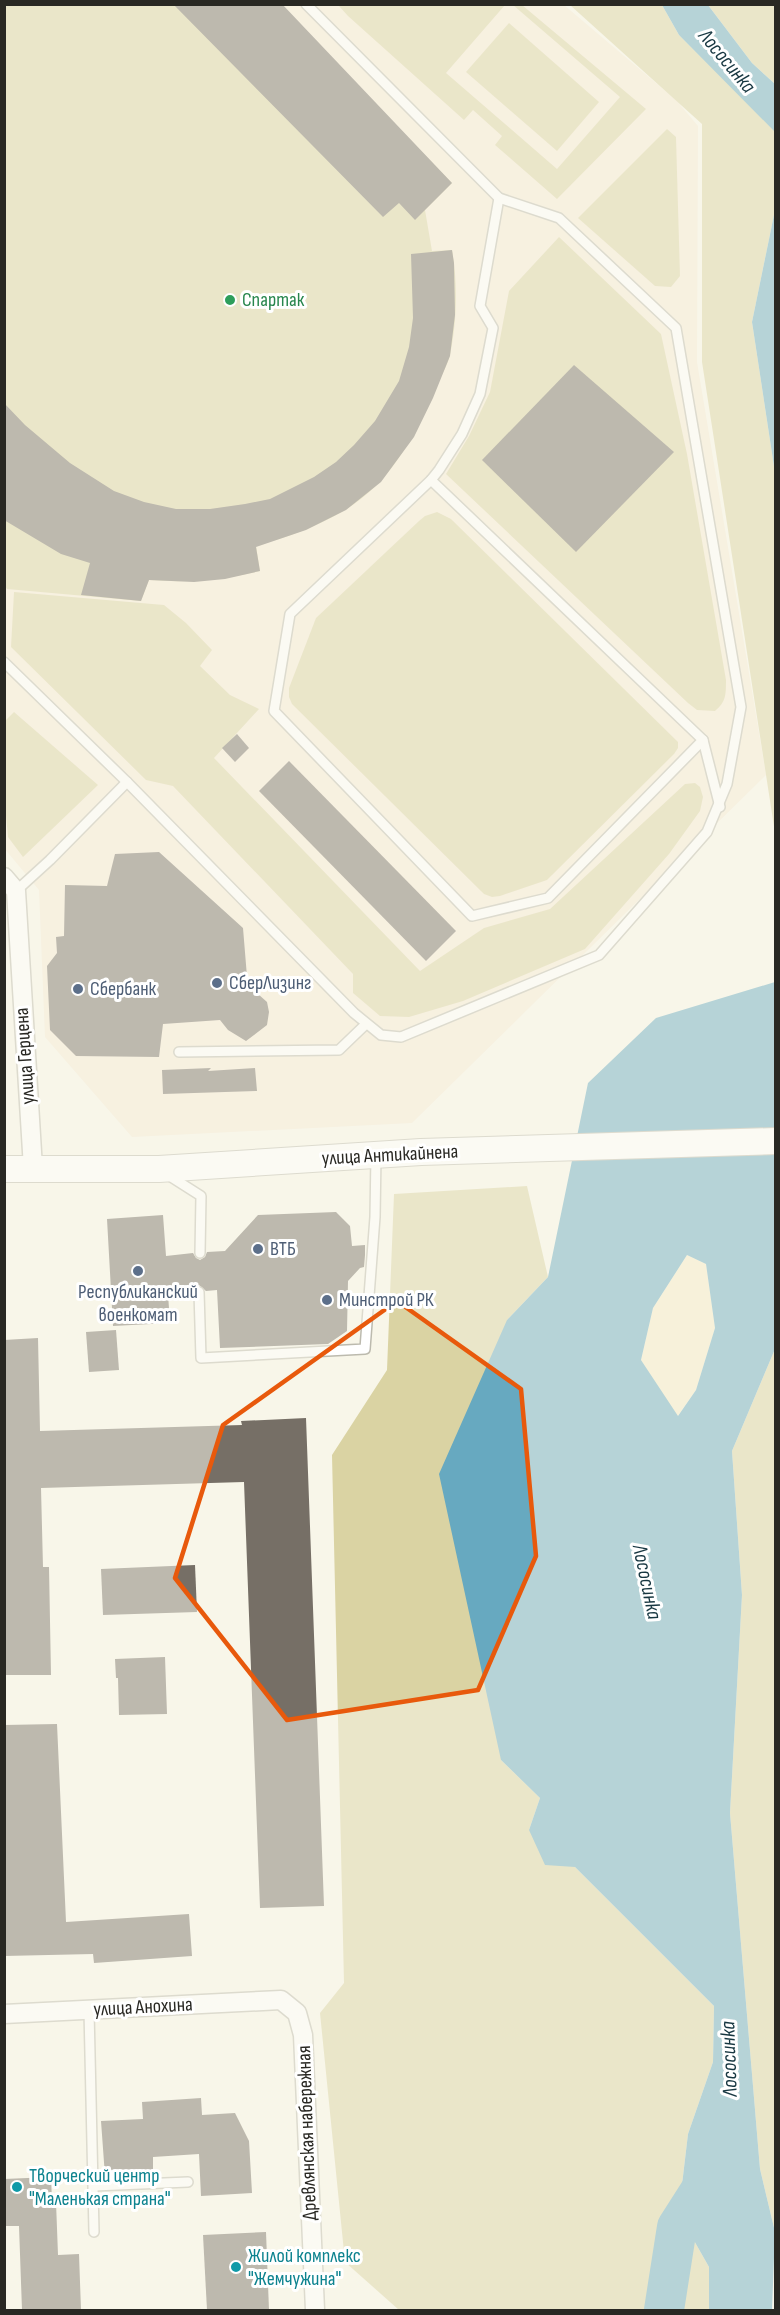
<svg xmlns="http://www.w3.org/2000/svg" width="780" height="2315" font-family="'Sofia Sans Condensed',sans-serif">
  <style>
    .commercial { fill: #f6ead6 }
    .green { fill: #dad3a3 }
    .sand { fill: #f6ecc7 }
    .water { fill: #67a9c0; fill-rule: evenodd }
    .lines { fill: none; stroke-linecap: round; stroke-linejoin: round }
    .river { stroke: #67a9c0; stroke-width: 40 }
    .building { fill: #766f66 }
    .lane-casing { stroke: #bcbaae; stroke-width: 12 }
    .street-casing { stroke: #bcbaae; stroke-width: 21 }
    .secondary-casing { stroke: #bcbaae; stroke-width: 28 }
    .lane { stroke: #fff; stroke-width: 9 }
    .street { stroke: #fff; stroke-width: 18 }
    .secondary { stroke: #fff; stroke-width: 26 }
    .marked { fill: none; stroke: #e8590c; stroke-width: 4.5; stroke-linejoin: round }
    .leisure-dot { fill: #2e9e5b; stroke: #fff; stroke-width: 2 }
    .service-dot { fill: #5c6f8a; stroke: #fff; stroke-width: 2 }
    .culture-dot { fill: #0f9aa8; stroke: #fff; stroke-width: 2 }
    .labels { text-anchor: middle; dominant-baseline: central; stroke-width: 6; stroke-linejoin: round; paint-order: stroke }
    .leisure-label { font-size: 20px; fill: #27864d; stroke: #fff; text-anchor: start }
    .service-label { font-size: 20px; fill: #4e5e75; stroke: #fff; text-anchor: start }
    .street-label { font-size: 20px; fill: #292823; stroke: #fff }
    .culture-label { font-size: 20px; fill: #0d838f; stroke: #fff; text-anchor: start }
    .water-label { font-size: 21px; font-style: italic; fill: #173741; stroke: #fff }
  </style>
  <rect width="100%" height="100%" fill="#f8f6e9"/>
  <polygon class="commercial" points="4,5 564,5 676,100 698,126 697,362 766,775 412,1123 132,1137 45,1037 39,890 4,848"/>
  <g class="green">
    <polygon points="341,4 505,5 446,73 557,169 620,97 513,5 522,5 646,109 557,199 495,145 502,136 473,110 464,120 348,16 339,6"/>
    <path d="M5 5H280L452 183 425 210 432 251 452 250C458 283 457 322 450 355 447 367 439 380 433 392 413 439 390 483 345 510 317 527 287 537 256 546L260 571C222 580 188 583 149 580L141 601 7 589 5 586Z"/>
    <polygon points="570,5 662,5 679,35 775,130 775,210 752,322 775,473 775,833 702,362 702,124"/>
    <polygon points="708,5 775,5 775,84 752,63"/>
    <polygon points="509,23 599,102 557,151 466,72"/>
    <polygon points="667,129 676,137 680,276 671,287 655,286 578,218"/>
    <path d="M559 237 661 334 687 454 726 680C726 695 726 702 715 711L697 710 688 703 446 474 469 436 490 392 509 291Z"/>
    <polygon points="437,512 451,519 678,742 678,748 674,754 547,880 500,896 492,897 484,894 292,704 289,697 289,688 316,618 419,521 425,516"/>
    <polygon points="14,592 164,605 186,623 212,650 200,666 230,695 259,709 214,758 420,971 484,928 550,909 685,784 695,783 700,787 703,797 700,811 669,854 585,949 463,1001 409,1017 380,1016 353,993 353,974 173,786 146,780 11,647"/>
    <polygon points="14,712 98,785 23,857 8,837 4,795 5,721"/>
    <polygon points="527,1186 548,1277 507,1320 501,1760 540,1798 529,1830 575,1867 714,2006 713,2062 688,2134 677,2227 688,2230 709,2267 709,2310 399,2310 345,2262 320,2013 344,1983 332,1455 387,1370 394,1194"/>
    <polygon points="775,1349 775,2232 760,2169 730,1813 742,1595 732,1451"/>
  </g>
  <polygon class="sand" points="687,1255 706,1264 715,1328 696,1390 677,1417 641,1360 653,1308"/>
  <g class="water">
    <polygon points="662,5 708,5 752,63 775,84 775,132 679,35"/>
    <polygon points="775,210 775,473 752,322"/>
    <path d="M775 982V1349L732 1451 742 1595 730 1813 760 2169 775 2232 772 2310H709V2267L688 2230 677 2227 688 2134 713 2062 714 2006 575 1867 545 1865 529 1830 540 1798 501 1760 439 1474 507 1320 548 1277 588 1083 656 1018ZM687 1255 706 1264 715 1328 696 1390 678 1416 641 1360 653 1308Z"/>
  </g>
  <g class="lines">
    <polyline class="river" points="664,2310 677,2227 707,2180"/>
  </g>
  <g class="building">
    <polygon points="173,4 282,4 452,183 415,220 399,203 383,217"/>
    <polygon points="452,250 454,263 455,315 450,356 433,398 414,437 381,482 346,510 306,530 256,547 260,571 225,579 194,582 149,580 141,601 81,595 90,563 61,554 4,520 4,403 25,425 70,463 114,491 144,502 176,509 210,509 245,504 270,499 314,477 336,462 354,445 375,421 399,381 409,347 413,318 411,254"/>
    <polygon points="574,365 674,452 576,552 482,460"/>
    <polygon points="237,734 249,748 235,762 222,748"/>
    <polygon points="289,761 456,931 426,961 259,791"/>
    <polygon points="159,852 243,928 248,989 258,994 267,1002 269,1012 267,1025 246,1041 228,1030 220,1020 163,1024 159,1057 76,1056 50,1030 47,966 57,953 56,937 64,936 65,885 107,886 115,854"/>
    <polygon points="211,1068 208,1071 255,1068 257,1091 163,1094 162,1070"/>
    <polygon points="336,1212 350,1226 352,1246 365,1245 365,1255 364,1267 360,1268 348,1281 347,1331 328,1344 220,1348 217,1290 206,1291 199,1285 195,1287 192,1292 168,1294 170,1323 113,1326 107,1219 163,1215 166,1256 193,1253 196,1258 200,1260 205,1257 207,1252 225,1251 258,1215"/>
    <polygon points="116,1330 119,1370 89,1372 86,1332"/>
    <polygon points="38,1338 40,1431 242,1425 241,1421 306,1418 324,1906 260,1908 244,1482 41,1488 43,1567 49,1567 51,1675 6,1675 4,1340"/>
    <polygon points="195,1565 197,1612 103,1615 101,1569"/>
    <polygon points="165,1657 167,1714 119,1715 118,1678 116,1678 115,1659"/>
    <polygon points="57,1724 66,1922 189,1914 192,1956 94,1963 93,1954 4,1956 4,1725"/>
    <polygon points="201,2098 202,2115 235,2113 249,2141 252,2193 201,2196 199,2154 153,2157 153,2172 105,2176 101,2121 143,2119 142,2102"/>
    <polygon points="51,2177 52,2202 56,2202 58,2255 79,2254 81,2310 22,2310 19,2226 4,2226 4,2179"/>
    <polygon points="266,2232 269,2310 207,2310 203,2235"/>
  </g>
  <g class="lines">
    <g class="lane-casing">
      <g id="lane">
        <polyline points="499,198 480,306 493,328 480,394 462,434 439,470 431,480 290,614 274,711 472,916 548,898 703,740"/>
        <polyline points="431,480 703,740 720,807"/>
        <polyline points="4,662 127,782 354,1013 381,1035 401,1037 599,955 707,832 727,784 741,707 676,328 559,218 499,198 306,4"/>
        <polyline points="16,891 50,860 127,782"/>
        <polyline points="179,1052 339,1050 366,1024"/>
        <polyline points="168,1175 201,1196 200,1253"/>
        <polyline points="199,1292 201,1358 365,1349 375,1217 376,1155"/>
        <polyline points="89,2010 94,2232"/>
        <polyline points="94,2186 188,2182"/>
      </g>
    </g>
    <g class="street-casing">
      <g id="street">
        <polyline points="4,877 16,891 33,1168"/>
        <polyline points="4,2014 281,2000 297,2013 303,2035 315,2310"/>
      </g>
    </g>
    <g class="secondary-casing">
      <polyline id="secondary" points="4,1169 159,1169 421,1152 776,1141"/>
    </g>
    <use href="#lane" class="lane"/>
    <use href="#street" class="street"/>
    <use href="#secondary" class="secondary"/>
  </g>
  <path d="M0 0H780V2315H0ZM397 1301 521 1389 536 1556 478 1690 287 1720 175 1578 223 1425Z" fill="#f8f6e9" fill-opacity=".55" fill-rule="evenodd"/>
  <path class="marked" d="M397 1301 521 1389 536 1556 478 1690 287 1720 175 1578 223 1425Z"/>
  <circle class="leisure-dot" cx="230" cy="300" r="6"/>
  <g class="service-dot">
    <circle cx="217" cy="983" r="6"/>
    <circle cx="78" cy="989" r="6"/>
    <circle cx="258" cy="1249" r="6"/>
    <circle cx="138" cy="1271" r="6"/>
    <circle cx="327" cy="1300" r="6"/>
  </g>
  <g class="culture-dot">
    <circle cx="17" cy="2187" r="6"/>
    <circle cx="236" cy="2267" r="6"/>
  </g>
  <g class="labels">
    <g class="leisure-label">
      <text x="242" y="300">Спартак</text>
    </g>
    <g class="service-label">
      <text x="229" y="983">СберЛизинг</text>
      <text x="90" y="989">Сбербанк</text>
      <text x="270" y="1249">ВТБ</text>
      <text x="138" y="1292" text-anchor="middle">Республиканский<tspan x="138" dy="23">военкомат</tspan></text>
      <text x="339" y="1300">Минстрой РК</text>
    </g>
    <g class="street-label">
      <text transform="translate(25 1056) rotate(-94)">улица Герцена</text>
      <text transform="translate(390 1155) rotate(-3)">улица Антикайнена</text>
      <text transform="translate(143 2007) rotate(-3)">улица Анохина</text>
      <text transform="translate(307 2133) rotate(-92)">Древлянская набережная</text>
    </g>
    <g class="culture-label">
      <text x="29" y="2176">Творческий центр<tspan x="29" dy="23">"Маленькая страна"</tspan></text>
      <text x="248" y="2256">Жилой комплекс<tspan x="248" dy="23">"Жемчужина"</tspan></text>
    </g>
    <g class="water-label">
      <text transform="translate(727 61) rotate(50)">Лососинка</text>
      <text transform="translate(647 1582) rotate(78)">Лососинка</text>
      <text transform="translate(729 2059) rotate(-92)">Лососинка</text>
    </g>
  </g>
  <rect width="780" height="2315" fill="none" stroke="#292823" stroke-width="12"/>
</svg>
